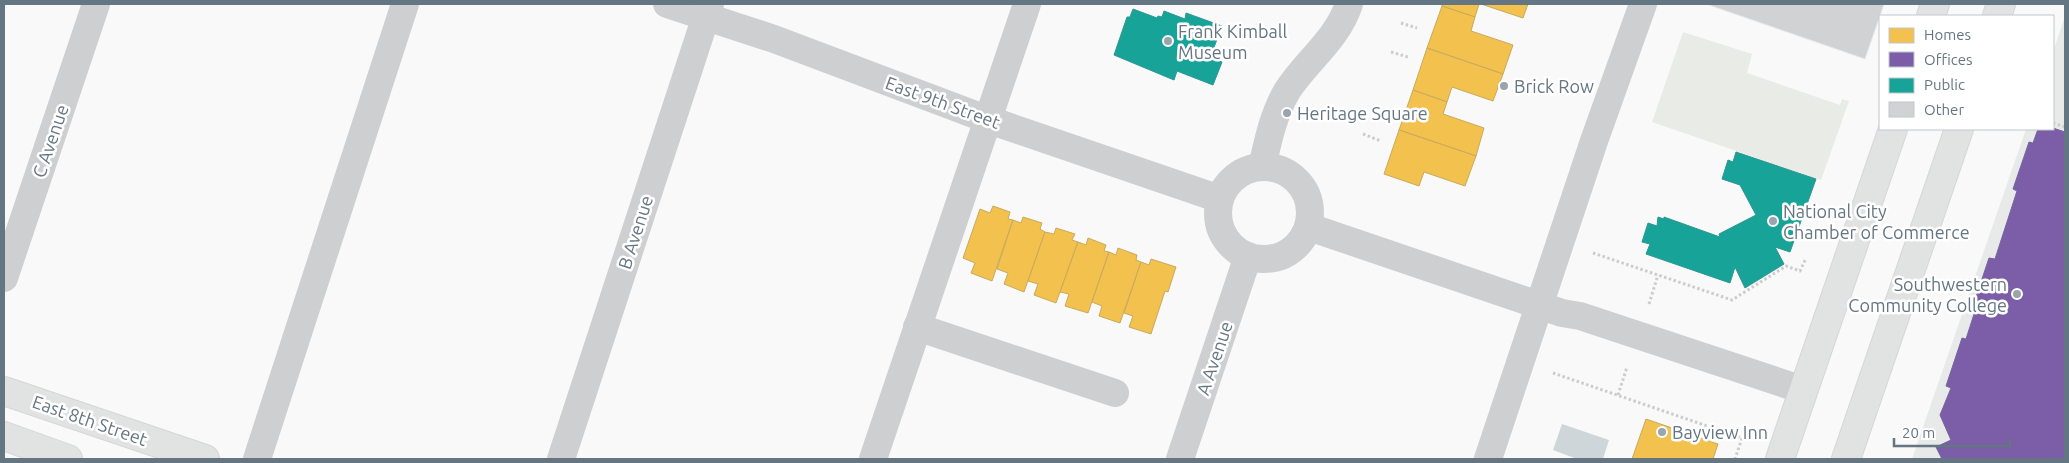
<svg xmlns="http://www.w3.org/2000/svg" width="2069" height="463" font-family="Ubuntu,sans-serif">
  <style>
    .built { fill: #e8e9e9 }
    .green { fill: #e8ebe6 }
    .water { fill: #ced6d9 }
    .homes { fill: #f2c14e; stroke: #c8aa5e }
    .offices { fill: #7b5ea7; stroke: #74659c }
    .public { fill: #17a398; stroke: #2e9692 }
    .building { fill: #d0d2d3; stroke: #e8e8e8 }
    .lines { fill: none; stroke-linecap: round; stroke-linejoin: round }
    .major-casing { stroke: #d5d6d7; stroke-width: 30 }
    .path { stroke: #cbcccd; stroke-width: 3; stroke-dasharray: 2.5 2.5; stroke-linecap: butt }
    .minor { stroke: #cecfd0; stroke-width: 28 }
    .major { stroke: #e1e2e2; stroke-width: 28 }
    .poi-dot { fill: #99a4ac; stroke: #fff; stroke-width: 2 }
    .labels { text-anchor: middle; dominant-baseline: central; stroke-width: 5; stroke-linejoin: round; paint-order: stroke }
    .poi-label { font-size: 18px; fill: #657683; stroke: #fff; text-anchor: start }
    .street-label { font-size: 18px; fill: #657683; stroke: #fff }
  </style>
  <rect width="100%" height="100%" fill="#f9f9f9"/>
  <polygon class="built" points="2065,16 2065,459 1912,459 2026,129 2053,129 2053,52"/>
  <polygon class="green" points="1683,32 1752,54 1747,73 1840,105 1842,99 1849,101 1821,180 1652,122"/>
  <polygon class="water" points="1562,424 1609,440 1603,459 1577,459 1553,450"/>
  <g class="homes">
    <polygon points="1442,4 1479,4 1475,17 1442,6"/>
    <polygon points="1481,4 1528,4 1523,18"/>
    <polygon points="1442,6 1475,17 1471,31 1513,45 1503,74 1427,48"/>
    <polygon points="1427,48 1503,74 1493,101 1452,87 1447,102 1413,90"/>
    <polygon points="1413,90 1447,102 1443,114 1484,128 1476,156 1399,130"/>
    <polygon points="1399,130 1476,156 1465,186 1424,172 1419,186 1384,174"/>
    <polygon points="993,206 1010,212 1008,219 1013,220 992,281 971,273 975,263 963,258 980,209 990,213"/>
    <polygon points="1023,217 1042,223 1040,229 1045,232 1024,292 1004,284 1008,273 997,269 1013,220 1021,223"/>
    <polygon points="1056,228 1075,234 1072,240 1078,242 1056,303 1034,295 1038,284 1028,281 1045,232 1054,234"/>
    <polygon points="1088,238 1106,245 1104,251 1109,252 1088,313 1065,306 1069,294 1060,292 1078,242 1086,245"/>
    <polygon points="1118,248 1137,255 1136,260 1141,262 1120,323 1099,316 1102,306 1092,302 1109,252 1116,255"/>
    <polygon points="1151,259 1176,267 1168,292 1165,291 1151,334 1129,327 1133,316 1124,313 1141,262 1149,265"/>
    <polygon points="1646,419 1718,444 1713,459 1632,459"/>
  </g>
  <polygon class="offices" points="2053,128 2065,132 2065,459 1942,459 1936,447 1951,440 1940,415 1951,388 1946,386 1962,338 1966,339 1976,308 1973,306 1989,258 1995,259 2017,191 2013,189 2029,142 2033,143 2038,129"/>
  <g class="public">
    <polygon points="1133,9 1157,18 1158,16 1162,17 1164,11 1185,19 1186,13 1222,26 1210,58 1222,62 1213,85 1177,71 1174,80 1114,55 1127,17 1130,17"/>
    <polygon points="1736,152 1816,179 1790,252 1775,247 1784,264 1745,288 1735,267 1730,283 1646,254 1650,244 1642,242 1648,223 1657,226 1658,217 1664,219 1664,217 1720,237 1719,234 1756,215 1740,185 1722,179 1728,160 1733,162"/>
  </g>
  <polygon class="building" points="1706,4 1884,4 1865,59"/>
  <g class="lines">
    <g class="major-casing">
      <g id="major">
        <polyline points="1931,16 1935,4"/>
        <polyline points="1997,16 2001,4"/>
        <polyline points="4,391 205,459"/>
        <polyline points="4,436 68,459"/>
        <polyline points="1780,459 1893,129"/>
        <polyline points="1846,459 1959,129"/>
      </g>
    </g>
    <g class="path">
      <polyline points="1401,23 1417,28"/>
      <polyline points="1391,52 1408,57"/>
      <polyline points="1373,106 1390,112"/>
      <polyline points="2053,123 2065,127"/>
      <polyline points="1363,134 1381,141"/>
      <polyline points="1593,253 1732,300 1786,266 1800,271 1806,258"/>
      <polyline points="1649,304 1658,275"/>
      <polyline points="1553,373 1742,438 1735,459"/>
      <polyline points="1618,395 1627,367"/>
    </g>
    <g class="minor">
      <polyline points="667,4 774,39 989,120 1220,199"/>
      <path d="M1262 167C1268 141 1273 115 1287 91 1306 61 1337 40 1349 4"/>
      <circle cx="1264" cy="213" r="46"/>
      <polyline points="1309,227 1562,313 1580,316 1791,386"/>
      <polyline points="4,278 96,4"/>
      <polyline points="917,327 1115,393"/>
      <polyline points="257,459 405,4"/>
      <polyline points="561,459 710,4"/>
      <polyline points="873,459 1027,4"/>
      <polyline points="1180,459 1248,256"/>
      <polyline points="1488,459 1594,141 1643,4"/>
    </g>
    <use href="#major" class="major"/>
  </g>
  <g class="poi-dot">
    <circle cx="1168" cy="41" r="5"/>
    <circle cx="1504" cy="86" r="5"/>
    <circle cx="1287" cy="113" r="5"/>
    <circle cx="1773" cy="221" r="5"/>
    <circle cx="2017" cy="294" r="5"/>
    <circle cx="1662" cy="432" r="5"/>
  </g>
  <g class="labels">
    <g class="poi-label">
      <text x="1178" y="31">Frank Kimball<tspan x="1178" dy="21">Museum</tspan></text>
      <text x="1514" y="86">Brick Row</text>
      <text x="1297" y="113">Heritage Square</text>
      <text x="1783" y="211">National City<tspan x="1783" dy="21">Chamber of Commerce</tspan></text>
      <text x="2007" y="284" text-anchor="end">Southwestern<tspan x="2007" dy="21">Community College</tspan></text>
      <text x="1672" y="432">Bayview Inn</text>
    </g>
    <g class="street-label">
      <text transform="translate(943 102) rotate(20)">East 9th Street</text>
      <text transform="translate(50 141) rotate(-71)">C Avenue</text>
      <text transform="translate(635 232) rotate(-72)">B Avenue</text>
      <text transform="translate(1214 358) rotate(-71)">A Avenue</text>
      <text transform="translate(90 420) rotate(19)">East 8th Street</text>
    </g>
  </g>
  <rect width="2069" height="463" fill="none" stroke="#657683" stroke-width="10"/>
  <rect x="1879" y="15" width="175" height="115" fill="#ffffff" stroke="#c1c8cd"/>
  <rect x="1889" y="28" width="25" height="15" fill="#f2c14e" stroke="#c1c8cd"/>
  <text x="1924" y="40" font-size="15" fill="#657683">Homes</text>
  <rect x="1889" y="52" width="25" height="15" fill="#7b5ea7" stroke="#c1c8cd"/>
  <text x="1924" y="65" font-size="15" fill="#657683">Offices</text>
  <rect x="1889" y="78" width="25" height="15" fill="#17a398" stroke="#c1c8cd"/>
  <text x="1924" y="90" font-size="15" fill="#657683">Public</text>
  <rect x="1889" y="102" width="25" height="15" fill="#d0d2d3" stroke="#c1c8cd"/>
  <text x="1924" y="115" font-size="15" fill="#657683">Other</text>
  <path d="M1894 438v8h116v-8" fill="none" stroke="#657683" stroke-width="2.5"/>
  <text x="1902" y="438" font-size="15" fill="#657683" stroke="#ffffff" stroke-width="4" paint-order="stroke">20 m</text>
</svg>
